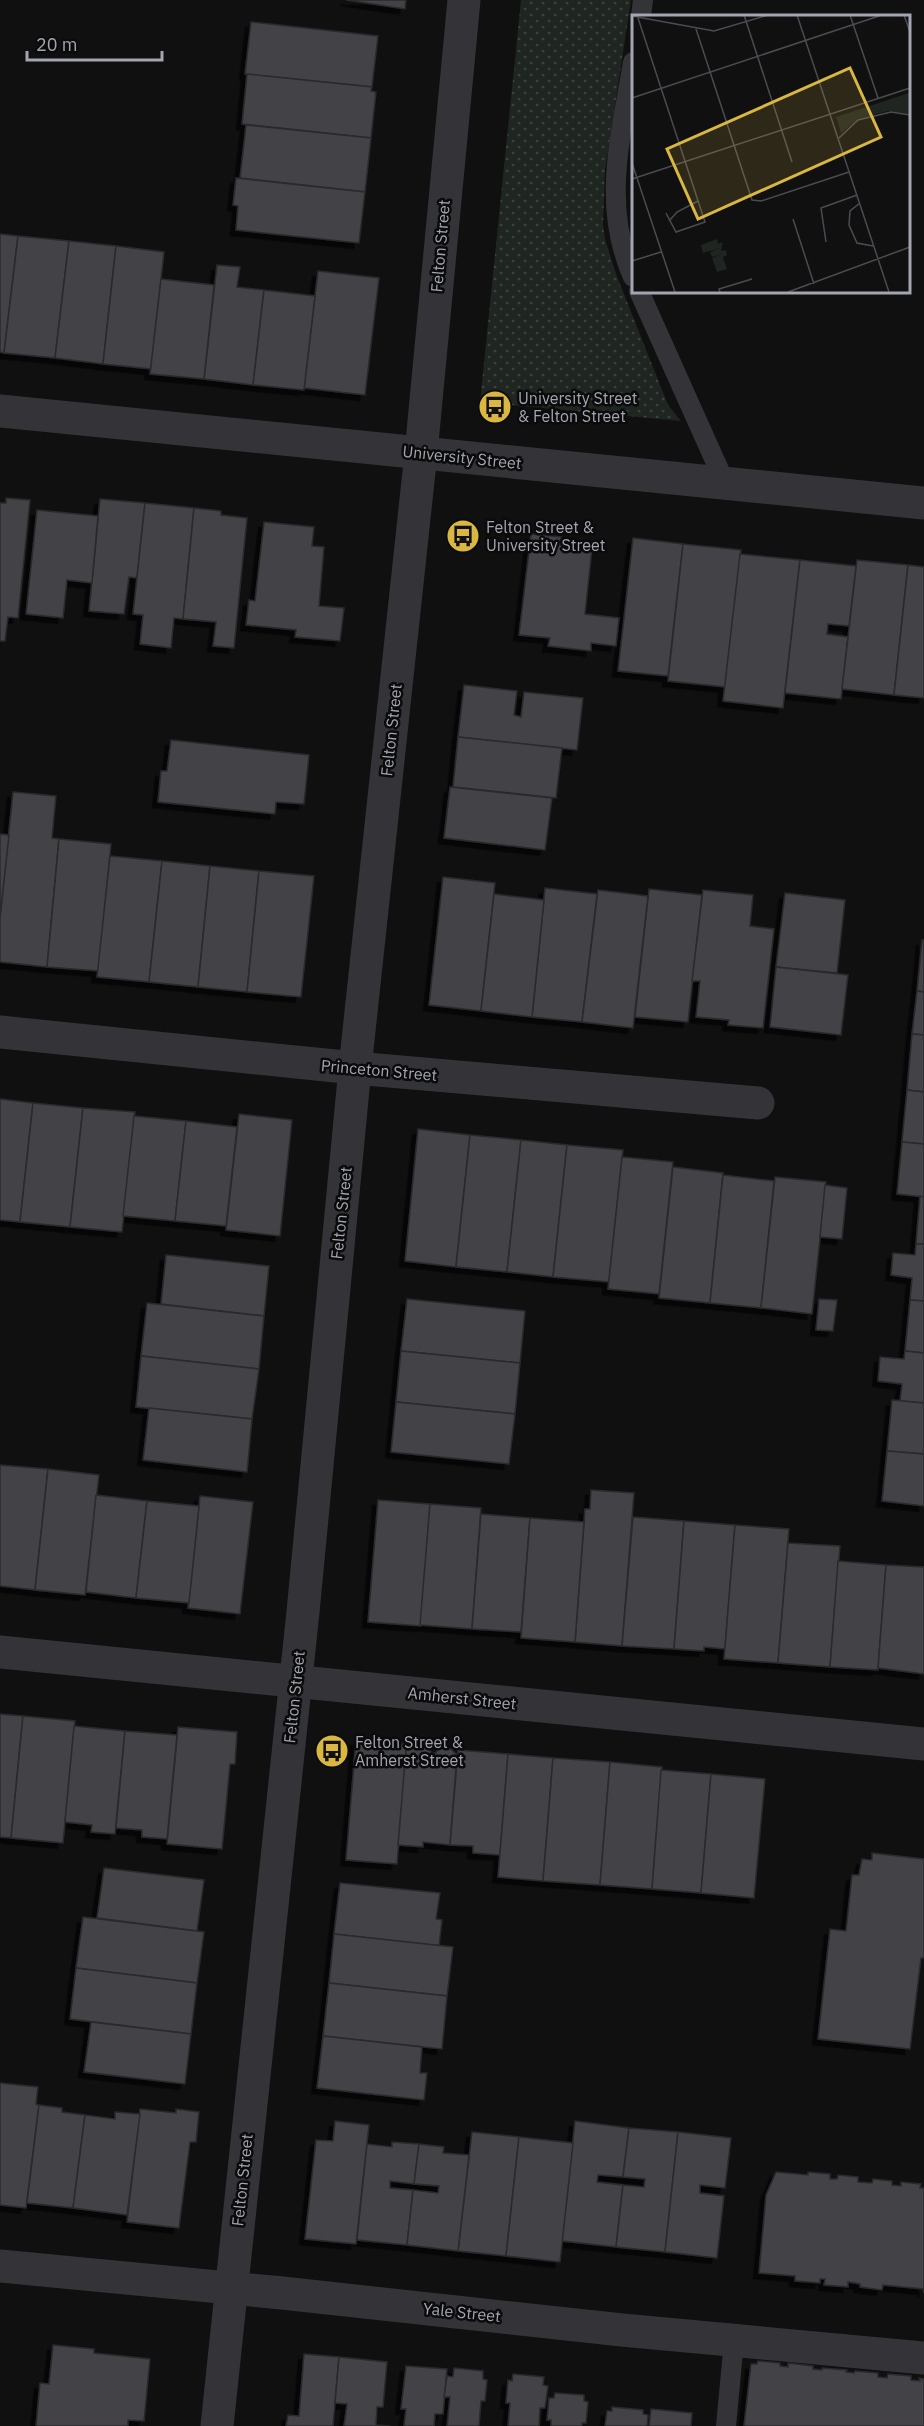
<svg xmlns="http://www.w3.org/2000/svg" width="924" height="2426" font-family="'IBM Plex Sans',sans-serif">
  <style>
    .grass { fill: url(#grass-dots) }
    .building { fill: #424246; stroke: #2b2a2d; stroke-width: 1.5; filter: url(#shadow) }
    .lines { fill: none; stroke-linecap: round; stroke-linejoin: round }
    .service { stroke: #343438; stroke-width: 20 }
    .minor { stroke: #343438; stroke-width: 33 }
    .labels { text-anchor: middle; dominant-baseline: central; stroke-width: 5; stroke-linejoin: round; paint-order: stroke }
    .street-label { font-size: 16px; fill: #a3a6b0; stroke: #0b0b0c }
    .poi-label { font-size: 16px; fill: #a3a6b0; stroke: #0b0b0c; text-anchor: start }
    .inset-road { fill: none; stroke: #4b4c51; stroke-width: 1.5 }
    .view { fill: #dab740; fill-opacity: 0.15; stroke: #dab740; stroke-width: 3 }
    .inset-edge { fill: none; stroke: #a3a6b0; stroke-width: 3 }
  </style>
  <defs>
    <pattern id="grass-dots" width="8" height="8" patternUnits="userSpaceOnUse" patternTransform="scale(1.5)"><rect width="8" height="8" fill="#1f2520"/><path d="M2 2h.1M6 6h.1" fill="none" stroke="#3c423e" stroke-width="1.8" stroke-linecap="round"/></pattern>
    <filter id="shadow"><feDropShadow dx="-5.5" dy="5.5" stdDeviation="0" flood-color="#0009"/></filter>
  </defs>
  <rect width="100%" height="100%" fill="#101011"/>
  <polygon class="grass" points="521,0 631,0 605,171 603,225 605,239 616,274 668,405 681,421 480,402"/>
  <g class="building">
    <polygon points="346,0 406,0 405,9"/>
    <polygon points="251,22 378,36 372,87 245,74"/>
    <polygon points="247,74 372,87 371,91 376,92 371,138 242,124"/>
    <polygon points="246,125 371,138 365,192 240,178"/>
    <polygon points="236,178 365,192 359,243 236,230 238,206 233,205"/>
    <polygon points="0,234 18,236 4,353 0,352"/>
    <polygon points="18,236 69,241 55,358 4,353"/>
    <polygon points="69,241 116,246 103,364 55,358"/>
    <polygon points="116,246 164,252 151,369 103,364"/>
    <polygon points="217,265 240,267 237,287 264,290 253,385 204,379"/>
    <polygon points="318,271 379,278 365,395 304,388"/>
    <polygon points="161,279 214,285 204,379 150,374"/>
    <polygon points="264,290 315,296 304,390 253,385"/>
    <polygon points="6,498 30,500 18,618 8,617 5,641 0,641 0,503 6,503"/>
    <polygon points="100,499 145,503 137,578 129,577 124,614 89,611"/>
    <polygon points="145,503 194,508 183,619 174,618 171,648 140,644 143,615 133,614"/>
    <polygon points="194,508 221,511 221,515 247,518 234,648 213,646 216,622 183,619"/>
    <polygon points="37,510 98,516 92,583 67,580 63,618 26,614"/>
    <polygon points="264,522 314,527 312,546 324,547 319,606 344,608 340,641 295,637 296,630 246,625 249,600 255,601"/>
    <polygon points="531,534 561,537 560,545 592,548 585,614 619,618 616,646 591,643 591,651 548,646 550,638 519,635"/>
    <polygon points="633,538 683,544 668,676 618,671"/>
    <polygon points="683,544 741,550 725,687 668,681"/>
    <polygon points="740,554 800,560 783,708 723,701"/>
    <polygon points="800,560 856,566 849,626 828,624 827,634 848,637 841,699 785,693"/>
    <polygon points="857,560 908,565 894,695 842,689"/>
    <polygon points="908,565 924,567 924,698 894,695"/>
    <polygon points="464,685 517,691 514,715 521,717 524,692 583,698 577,750 458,737"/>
    <polygon points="458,737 562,748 556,798 453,787"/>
    <polygon points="171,740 309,755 304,804 276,802 275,814 158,802 161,771 167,771"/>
    <polygon points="450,787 552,798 545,850 444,838"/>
    <polygon points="13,792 56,796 52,838 59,839 47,967 0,962 0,917"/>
    <polygon points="0,834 9,835 0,917"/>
    <polygon points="59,839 111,844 99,971 47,967"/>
    <polygon points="110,856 162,861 149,982 97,977"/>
    <polygon points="162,861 210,866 198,987 149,982"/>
    <polygon points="210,866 259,871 247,992 198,987"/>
    <polygon points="259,871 314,876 301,997 247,992"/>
    <polygon points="443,877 495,883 481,1011 429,1005"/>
    <polygon points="545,888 597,894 582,1022 532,1017"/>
    <polygon points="649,889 702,895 688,1022 635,1017"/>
    <polygon points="598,890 648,896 633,1028 582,1022"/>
    <polygon points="703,890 753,895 750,926 774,929 763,1028 728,1025 729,1020 696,1017 700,981 692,981"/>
    <polygon points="785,893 845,900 837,973 776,967"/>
    <polygon points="494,894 544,900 532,1017 481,1011"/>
    <polygon points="922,940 924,940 924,992 917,991"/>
    <polygon points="776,967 848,975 841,1035 770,1027"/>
    <polygon points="917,991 924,992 924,1035 912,1034"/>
    <polygon points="912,1034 924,1035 924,1092 907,1090"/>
    <polygon points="907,1090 924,1092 924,1144 902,1142"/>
    <polygon points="0,1099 33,1103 20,1222 0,1220"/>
    <polygon points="33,1103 83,1108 70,1227 20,1222"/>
    <polygon points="83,1108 135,1112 122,1232 70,1227"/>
    <polygon points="239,1114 292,1120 280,1236 226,1230"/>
    <polygon points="134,1116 186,1121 175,1221 123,1216"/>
    <polygon points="186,1121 237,1127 226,1226 175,1221"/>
    <polygon points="418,1129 470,1135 456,1267 405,1261"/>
    <polygon points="470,1135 521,1140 507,1272 456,1267"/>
    <polygon points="521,1140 567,1145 553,1277 507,1272"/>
    <polygon points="902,1142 924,1144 924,1197 897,1194"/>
    <polygon points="567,1145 623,1150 609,1282 553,1277"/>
    <polygon points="622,1157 673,1162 659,1294 608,1289"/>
    <polygon points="673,1167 723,1173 710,1303 659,1298"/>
    <polygon points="723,1175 774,1181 761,1308 710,1303"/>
    <polygon points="775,1177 826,1182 812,1314 761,1308"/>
    <polygon points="825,1185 847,1188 842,1239 820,1237"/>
    <polygon points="920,1196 924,1197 924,1244 916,1244"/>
    <polygon points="916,1244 924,1244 924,1301 910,1300 912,1278 891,1275 893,1253 915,1255"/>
    <polygon points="166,1255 269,1266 264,1316 161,1304"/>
    <polygon points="407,1299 525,1311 520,1363 401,1351"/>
    <polygon points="819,1299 837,1300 833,1331 816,1330"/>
    <polygon points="910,1300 924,1301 924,1353 905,1351"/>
    <polygon points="147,1303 264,1316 259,1369 141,1356"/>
    <polygon points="401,1351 520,1363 515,1414 396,1402"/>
    <polygon points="905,1351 924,1353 924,1403 900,1401 902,1384 878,1381 880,1357 904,1359"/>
    <polygon points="141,1356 259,1369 252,1419 136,1407"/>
    <polygon points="892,1400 924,1403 924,1454 887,1451"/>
    <polygon points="396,1402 515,1414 509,1464 391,1452"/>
    <polygon points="149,1408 252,1419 247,1472 143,1460"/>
    <polygon points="887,1451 924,1454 924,1506 882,1501"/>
    <polygon points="0,1465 48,1469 35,1590 0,1586"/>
    <polygon points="48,1469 99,1475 85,1595 35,1590"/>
    <polygon points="591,1490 634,1493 622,1646 575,1642 585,1509 590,1509"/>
    <polygon points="96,1495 147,1501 136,1598 86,1592"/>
    <polygon points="200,1496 253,1502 240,1614 188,1608"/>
    <polygon points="378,1500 430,1504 421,1626 368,1622"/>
    <polygon points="147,1501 199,1506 189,1603 136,1598"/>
    <polygon points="430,1504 481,1508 472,1629 420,1625"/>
    <polygon points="481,1514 530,1518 521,1632 472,1629"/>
    <polygon points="633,1517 684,1521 674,1649 622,1646"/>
    <polygon points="530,1518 584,1522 575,1642 521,1638"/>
    <polygon points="684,1521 735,1525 725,1649 704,1647 704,1651 674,1649"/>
    <polygon points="735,1525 789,1529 778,1663 724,1659"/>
    <polygon points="788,1543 840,1546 830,1667 778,1663"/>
    <polygon points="838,1561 886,1565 878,1670 830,1667"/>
    <polygon points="886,1565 924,1567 924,1674 878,1668"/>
    <polygon points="0,1714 23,1716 11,1838 0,1837"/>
    <polygon points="23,1716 75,1721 63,1843 11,1838"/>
    <polygon points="74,1726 125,1731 115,1834 91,1832 92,1825 65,1822"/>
    <polygon points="178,1727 237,1732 235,1764 230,1764 222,1849 167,1844"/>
    <polygon points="125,1731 177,1735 167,1839 142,1837 142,1830 116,1828"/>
    <polygon points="356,1740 407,1744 397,1864 346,1860"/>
    <polygon points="412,1746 427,1747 432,1753 436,1753 438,1748 451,1749 457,1755 450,1845 423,1842 423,1847 398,1845 406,1750 409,1750"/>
    <polygon points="458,1750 508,1754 500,1855 473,1853 473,1846 450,1845"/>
    <polygon points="508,1754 553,1758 543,1881 498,1877"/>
    <polygon points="553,1758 610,1762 600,1885 543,1881"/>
    <polygon points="610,1762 662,1767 652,1889 600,1885"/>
    <polygon points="661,1770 711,1774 701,1893 652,1889"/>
    <polygon points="711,1774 765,1779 754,1898 701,1893"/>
    <polygon points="872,1853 924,1859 924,1958 921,1958 910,2049 818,2039 830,1929 846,1931 852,1875 859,1875 862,1859 872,1860"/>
    <polygon points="104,1868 204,1880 197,1931 97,1918"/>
    <polygon points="340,1883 440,1893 436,1919 442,1920 439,1946 334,1934"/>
    <polygon points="83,1917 204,1932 197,1983 76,1968"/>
    <polygon points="334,1934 453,1947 447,1996 329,1983"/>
    <polygon points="76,1968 197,1983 191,2034 70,2019"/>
    <polygon points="329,1983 447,1996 442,2049 323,2036"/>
    <polygon points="91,2022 191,2034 185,2084 84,2072"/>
    <polygon points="323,2036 422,2047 420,2073 427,2073 424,2100 317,2088"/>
    <polygon points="0,2083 38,2087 36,2104 39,2105 26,2208 0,2205"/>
    <polygon points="39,2105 62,2108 62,2112 85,2115 73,2208 27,2203"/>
    <polygon points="140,2109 176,2113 176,2109 199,2112 196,2142 190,2142 179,2228 127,2222"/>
    <polygon points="115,2112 140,2114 127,2215 73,2208 85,2115 115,2119"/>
    <polygon points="335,2121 369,2125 356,2244 305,2239 316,2140 333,2141"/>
    <polygon points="575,2121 629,2128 623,2177 598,2175 597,2182 623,2185 616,2247 562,2241"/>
    <polygon points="629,2128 678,2132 665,2252 616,2247 623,2185 644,2187 645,2179 623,2177"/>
    <polygon points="472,2132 519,2137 506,2256 458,2251"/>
    <polygon points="678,2132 731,2138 725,2188 700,2185 700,2193 724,2196 717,2258 665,2252"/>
    <polygon points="519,2137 573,2143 560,2262 506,2256"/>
    <polygon points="392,2142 419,2144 414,2184 390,2181 390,2188 413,2190 407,2245 357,2240 367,2144 392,2147"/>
    <polygon points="419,2144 444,2147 443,2153 469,2155 458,2251 407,2245 413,2190 438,2193 439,2186 414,2184"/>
    <polygon points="776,2172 808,2175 808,2172 830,2174 830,2179 837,2179 838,2175 858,2177 858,2182 872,2183 873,2179 892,2181 892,2185 901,2186 901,2182 921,2184 920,2188 924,2188 924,2293 923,2289 883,2285 882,2290 860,2287 860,2284 848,2282 848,2287 824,2285 825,2279 820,2279 820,2283 795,2281 795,2276 759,2273 766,2195"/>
    <polygon points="53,2345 94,2349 94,2353 150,2359 144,2421 128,2420 128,2426 36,2426 40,2383 49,2384"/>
    <polygon points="304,2354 339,2357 333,2426 286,2426 288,2415 299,2416"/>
    <polygon points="339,2357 387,2362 383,2407 377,2407 376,2425 390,2426 344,2426 347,2404 335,2403"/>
    <polygon points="758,2361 780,2363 780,2366 788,2367 788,2363 813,2366 813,2369 822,2370 822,2368 847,2370 846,2372 854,2373 855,2371 878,2373 878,2377 887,2378 888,2374 911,2376 911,2380 920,2381 919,2378 924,2379 924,2426 744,2426 751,2364 757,2364"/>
    <polygon points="406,2366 447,2369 443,2414 435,2414 434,2426 404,2426 406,2409 401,2409"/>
    <polygon points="454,2368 483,2371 483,2379 487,2380 485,2401 481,2401 479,2426 447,2426 450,2397 444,2397 447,2376 453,2377"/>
    <polygon points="513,2374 544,2377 543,2385 548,2386 545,2408 540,2408 539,2426 508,2426 510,2403 506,2403 508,2380 512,2381"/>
    <polygon points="555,2393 584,2395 584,2401 588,2402 586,2423 582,2423 582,2426 551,2426 551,2420 547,2420 549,2398 554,2398"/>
    <polygon points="612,2407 643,2410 643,2414 648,2415 647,2426 605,2426 607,2411 612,2411"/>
    <polygon points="651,2409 692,2413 691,2426 649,2426"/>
  </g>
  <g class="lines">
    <g class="service">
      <polyline points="641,16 643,0"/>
      <path d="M633 62C621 136 601 205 633 277"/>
      <polyline points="639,291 725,483"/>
      <polyline points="726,2426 734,2341"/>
    </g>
    <g class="minor">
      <polyline points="0,411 924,503"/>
      <polyline points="0,1032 355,1068 758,1103"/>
      <polyline points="0,1652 924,1744"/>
      <polyline points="0,2266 282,2293 622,2330 924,2358"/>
      <polyline points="217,2426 303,1612 355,1068 421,453 464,0"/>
    </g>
  </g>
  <defs>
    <g id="bus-disc" transform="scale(1.725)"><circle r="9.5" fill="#dab740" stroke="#0b0b0c"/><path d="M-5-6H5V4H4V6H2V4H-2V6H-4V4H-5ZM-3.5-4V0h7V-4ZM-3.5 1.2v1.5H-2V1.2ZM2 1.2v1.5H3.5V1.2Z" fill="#111"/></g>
  </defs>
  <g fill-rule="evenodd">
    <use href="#bus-disc" x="495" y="407"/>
    <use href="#bus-disc" x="463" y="536"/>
    <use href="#bus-disc" x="332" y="1751"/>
  </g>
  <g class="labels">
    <g class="street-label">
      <text transform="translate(440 246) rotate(-85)">Felton Street</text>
      <text transform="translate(462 457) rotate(6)">University Street</text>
      <text transform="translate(391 730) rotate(-84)">Felton Street</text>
      <text transform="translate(379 1070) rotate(5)">Princeton Street</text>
      <text transform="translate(341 1213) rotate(-84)">Felton Street</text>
      <text transform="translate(294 1697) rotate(-84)">Felton Street</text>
      <text transform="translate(462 1698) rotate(6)">Amherst Street</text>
      <text transform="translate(242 2180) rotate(-84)">Felton Street</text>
      <text transform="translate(462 2312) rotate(6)">Yale Street</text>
    </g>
    <g class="poi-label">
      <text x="518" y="398">University Street<tspan x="518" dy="18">&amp; Felton Street</tspan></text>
      <text x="486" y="527">Felton Street &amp;<tspan x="486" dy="18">University Street</tspan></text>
      <text x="355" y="1742">Felton Street &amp;<tspan x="355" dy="18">Amherst Street</tspan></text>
    </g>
  </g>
  <g transform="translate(632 15)">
    <rect width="278" height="278" fill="#101011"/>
    <path d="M277 78V99L256 96 226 104 209 118 204 102Z" fill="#1f2520"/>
    <path d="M85 224 86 229 91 227 89 236 94 235 95 240 91 242 95 254 85 257 80 243 90 239 80 242 78 237 88 233 71 238 69 230Z" fill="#1f2520"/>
    <path class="inset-road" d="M112 0 160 147M165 0 257 277M218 0 246 83M272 0 278 17M0 1 82 16 136 0M6 3 73 207 44 217 34 198M64 14 120 185 129 186 217 157M0 83 250 0M207 123 226 105 259 97 278 100M0 148 43 277M0 164 278 73M228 188 218 196 217 210 225 228 241 231M161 204 182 269M37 206 45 197 66 186M194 227 189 193 225 180M0 246 29 237M88 277 87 274 120 264M156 277 278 232"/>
    <path class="view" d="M218 53 249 122 66 204 35 134Z"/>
    <rect width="278" height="278" class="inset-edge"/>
  </g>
  <path d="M27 51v9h135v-9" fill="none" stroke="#a3a6b0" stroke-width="3"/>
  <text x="36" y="51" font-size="18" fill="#a3a6b0" stroke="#0b0b0c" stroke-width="4.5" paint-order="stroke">20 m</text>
</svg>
